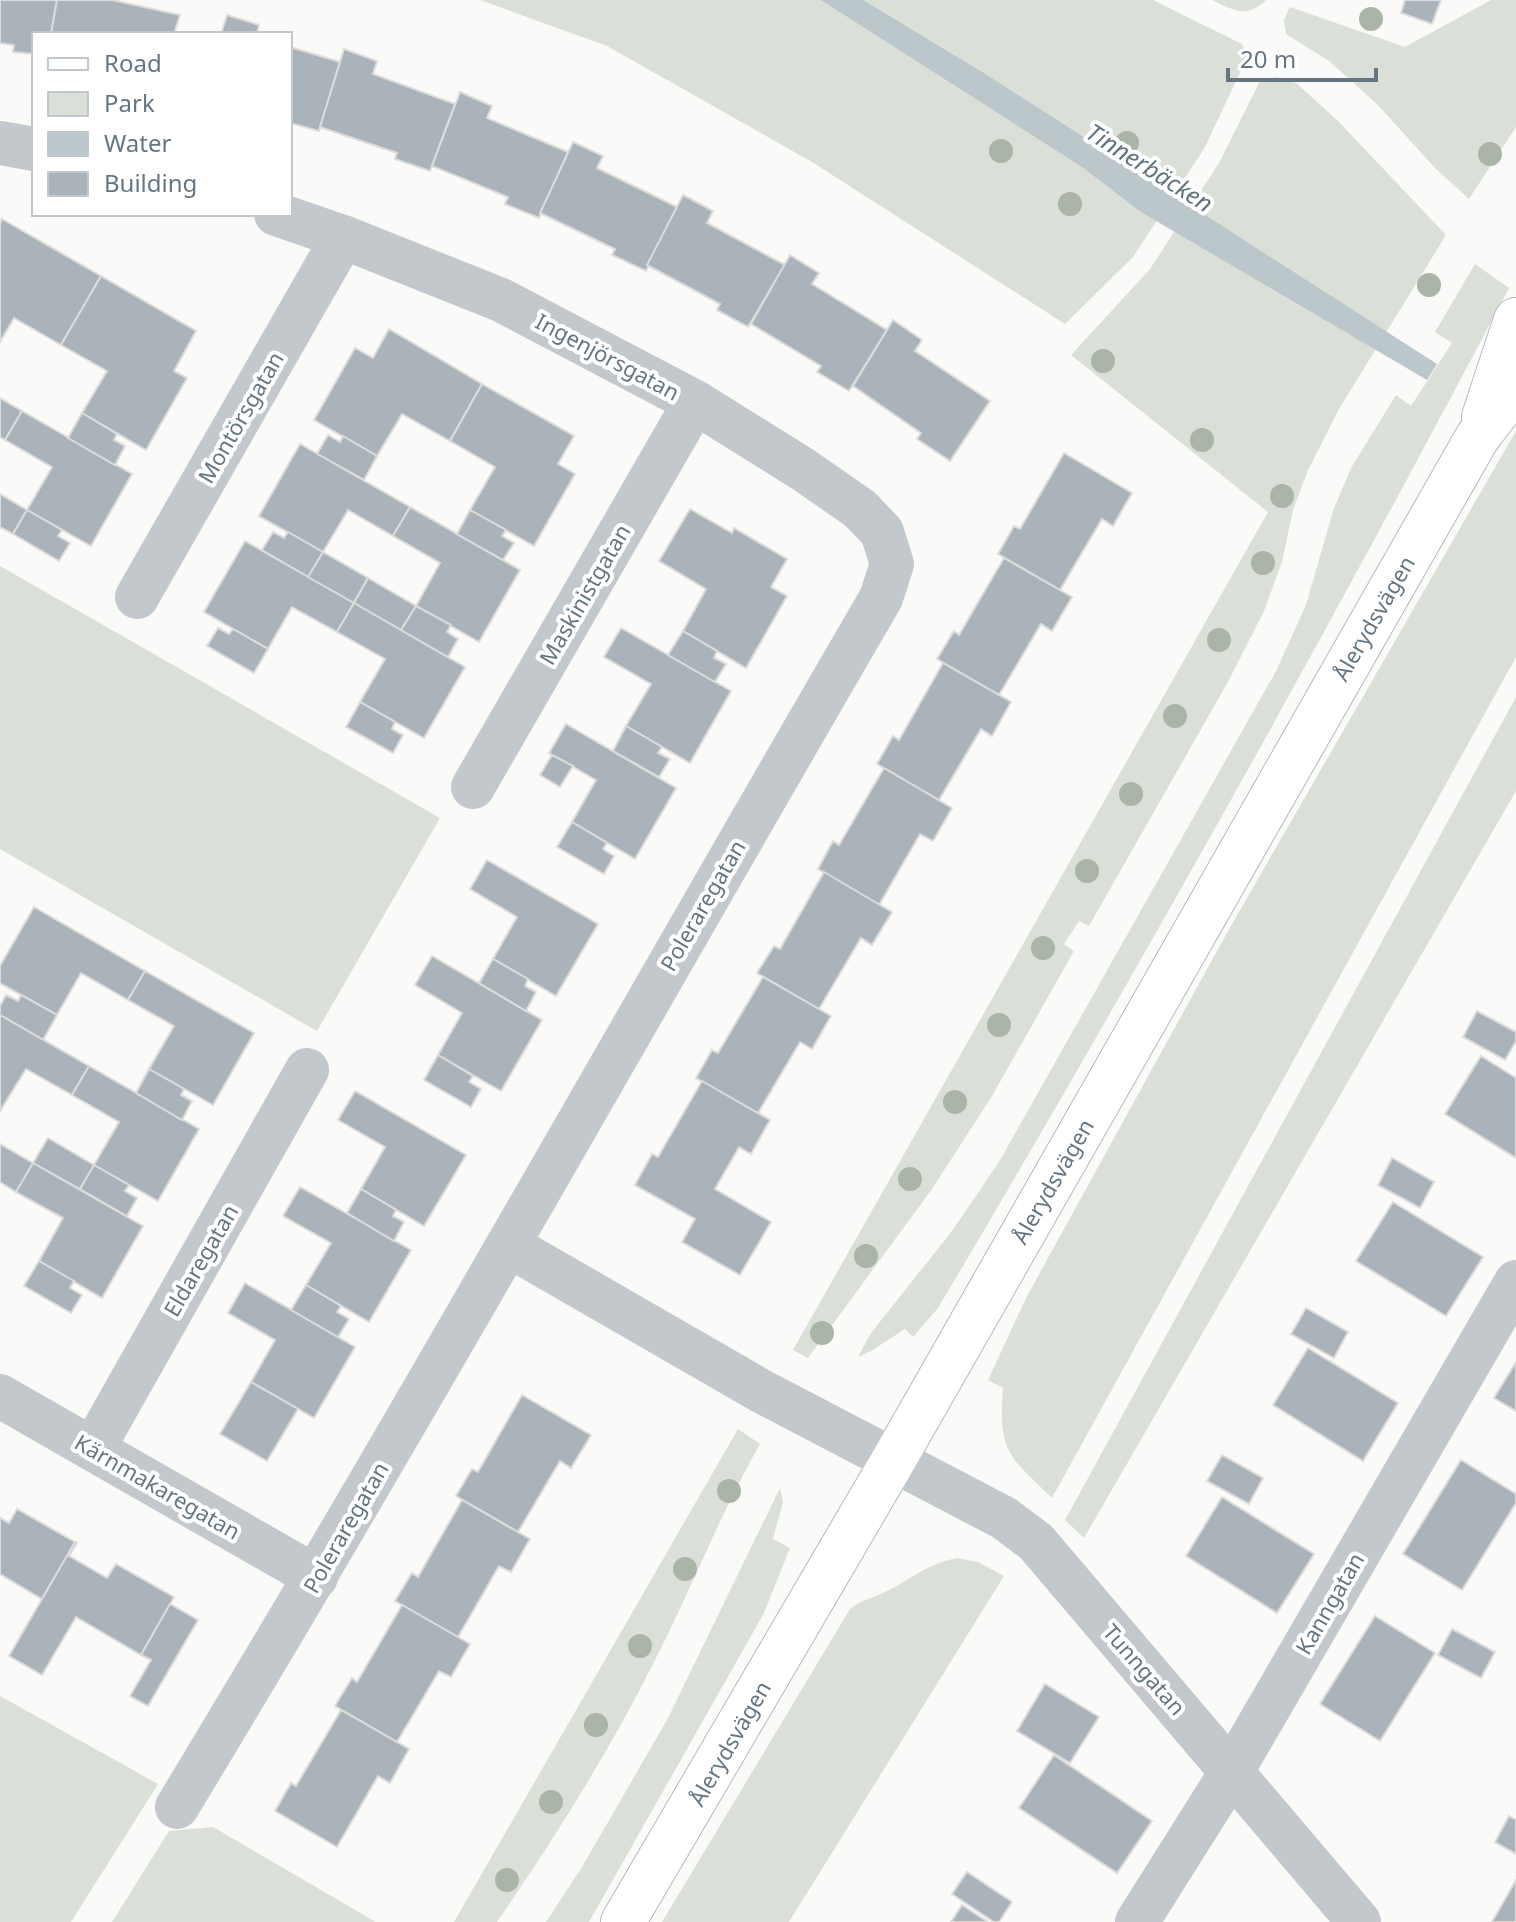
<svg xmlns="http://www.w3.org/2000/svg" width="1516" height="1922" font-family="'Noto Sans',sans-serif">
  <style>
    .green { fill: #dadfd7 }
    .water { fill: #bbc7cb }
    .building { fill: #aab3b9; stroke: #dcdcda; stroke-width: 2 }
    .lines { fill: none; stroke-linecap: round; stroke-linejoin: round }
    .secondary-casing { stroke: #b3babf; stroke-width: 46 }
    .minor { stroke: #c3c8cc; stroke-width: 44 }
    .secondary { stroke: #fff; stroke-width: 44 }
    .tree { fill: #aab4a7 }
    .labels { text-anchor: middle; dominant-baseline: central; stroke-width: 8; stroke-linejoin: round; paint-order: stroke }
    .street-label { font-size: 22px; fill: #657683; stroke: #fff }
    .water-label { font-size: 24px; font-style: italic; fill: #60757c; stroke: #fff }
  </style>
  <rect width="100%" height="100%" fill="#fafaf8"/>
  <g class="green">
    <polygon points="480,0 1153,0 1242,44 1247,58 1204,149 1133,257 1065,324 812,162 607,46"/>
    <path d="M1212 0H1266C1247 19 1233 10 1212 0Z"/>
    <polygon points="1491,0 1516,0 1516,127 1469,199 1435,168 1378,105 1329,61 1286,34 1284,20 1290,7 1405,47"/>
    <polygon points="1277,77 1296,83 1338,121 1446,235 1339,409 1308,470 1293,510 1282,562 1264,611 1229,680 1089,926 1079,921 1064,944 1074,951 992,1096 932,1189 808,1358 793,1350 1268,512 1071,355 1150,269 1219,163 1260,81"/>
    <path d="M1475 264 1509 288C1327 633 1137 973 938 1308L913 1337 905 1329 871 1351 858 1357 871 1333 952 1231 999 1162 1276 671 1306 605 1333 511 1351 468 1396 395 1411 406 1452 343 1435 332Z"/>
    <path d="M1516 431V657L1052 1498C1009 1456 998 1452 1003 1388L988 1380 1026 1298 1228 931Z"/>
    <polygon points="0,566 440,818 317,1031 0,849"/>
    <polygon points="1516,697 1516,791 1084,1538 1065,1520"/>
    <path d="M738 1429 760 1444C720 1514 691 1590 654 1662 609 1752 554 1839 497 1922H454Z"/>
    <polygon points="780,1488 783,1502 773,1539 790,1548 764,1613 589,1922 546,1922 582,1867 667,1720"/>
    <path d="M957 1558 978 1562 1004 1576 789 1922H662L850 1609C860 1601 867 1600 878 1595 908 1583 922 1565 957 1558Z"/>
    <polygon points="0,1696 158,1784 71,1922 0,1922"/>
    <polygon points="213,1827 376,1922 112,1922 169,1831"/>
  </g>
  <polygon class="water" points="821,0 863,0 987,75 1437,364 1427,380 1141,212 1082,167"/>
  <g class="building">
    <polygon points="0,0 57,0 51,34 34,34 34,54 13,52 14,45 0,43"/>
    <polygon points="57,0 112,0 180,15 174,34 51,34"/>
    <polygon points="1405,0 1441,0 1432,24 1401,13"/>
    <polygon points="227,15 259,25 257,34 221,34"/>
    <polygon points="290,47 340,62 319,131 290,123"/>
    <polygon points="344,49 377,61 373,74 455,104 430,171 395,159 397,153 320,127"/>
    <polygon points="460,92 492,106 487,118 568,152 539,218 505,204 508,197 432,166"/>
    <polygon points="573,142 603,156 597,168 677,207 646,271 612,255 615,249 540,213"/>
    <polygon points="683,195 713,211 707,223 785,265 748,327 717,310 720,304 647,265"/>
    <polygon points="2,219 101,276 61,345 14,318 0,342 0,224"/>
    <polygon points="790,255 819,273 812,284 887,330 849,391 817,372 821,366 751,324"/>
    <polygon points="101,276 196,331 174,371 187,378 146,450 82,413 107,371 61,345"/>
    <polygon points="893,320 922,340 915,351 990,401 950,461 917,439 921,433 853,386"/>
    <polygon points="389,329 482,384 450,441 402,414 377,456 314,420 355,348 373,358"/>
    <polygon points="482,384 574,436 558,464 575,474 534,546 470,510 495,467 450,441"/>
    <polygon points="0,398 22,411 5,440 0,437"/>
    <polygon points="22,411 132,474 91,546 27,510 52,467 5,440"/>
    <polygon points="82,413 117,434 114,440 125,446 115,465 68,438"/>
    <polygon points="328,435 340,442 343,436 377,456 364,480 317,454"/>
    <polygon points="300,444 410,507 393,536 348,510 323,552 259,516"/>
    <polygon points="1064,453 1132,493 1113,526 1102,519 1060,590 998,554 1014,526 1020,529"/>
    <polygon points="0,494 27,510 13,534 0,527"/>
    <polygon points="410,507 520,570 479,642 416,606 440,563 393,536"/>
    <polygon points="690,509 732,533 734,528 787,559 771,587 787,596 746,668 683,631 706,589 659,561"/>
    <polygon points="27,510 62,530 58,536 70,543 59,561 13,534"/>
    <polygon points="470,510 506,530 502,536 514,543 503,560 457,534"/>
    <polygon points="273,532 284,538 288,532 323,552 308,577 262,550"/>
    <polygon points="245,541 354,603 337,632 292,607 268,649 204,612"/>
    <polygon points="323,552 368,578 354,603 308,577"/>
    <polygon points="1004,558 1072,597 1052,631 1041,624 999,695 937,659 954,631 959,635"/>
    <polygon points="368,578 416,606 401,630 354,603"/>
    <polygon points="354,603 465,667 424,738 360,702 385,659 337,632"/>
    <polygon points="416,606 451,625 447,632 458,639 448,657 401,630"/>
    <polygon points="218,628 229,634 233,629 268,649 254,673 207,646"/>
    <polygon points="621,628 731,691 690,763 626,726 651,684 604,657"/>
    <polygon points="683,631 717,651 714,658 726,664 715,682 668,655"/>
    <polygon points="943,663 1011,702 992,736 981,729 939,800 877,764 893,736 899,740"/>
    <polygon points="360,702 395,722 392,729 403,735 393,753 346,727"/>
    <polygon points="566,724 676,788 635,859 572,822 596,780 549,753"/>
    <polygon points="626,726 662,747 658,753 670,759 659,777 613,751"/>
    <polygon points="552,755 573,766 560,787 540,775"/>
    <polygon points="884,768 952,808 933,841 920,834 879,905 818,869 833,841 839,845"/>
    <polygon points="572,822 607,843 603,849 614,856 604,874 557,847"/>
    <polygon points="487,860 598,924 556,996 493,959 517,917 470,889"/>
    <polygon points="824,872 892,912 872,945 861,938 819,1009 757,973 774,946 780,949"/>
    <polygon points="34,907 145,971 128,1000 81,973 57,1015 0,983 0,966"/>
    <polygon points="432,956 542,1020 501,1091 438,1055 462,1013 415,985"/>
    <polygon points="493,959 528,979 525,986 536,992 526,1011 479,983"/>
    <polygon points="145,971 254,1033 213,1105 149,1069 174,1026 128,1000"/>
    <polygon points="763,977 831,1016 812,1049 800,1042 758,1113 696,1078 712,1050 718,1053"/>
    <polygon points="6,995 18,1001 21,995 57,1015 43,1040 0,1015 0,1006"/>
    <polygon points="1477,1011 1516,1032 1516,1041 1505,1060 1463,1037"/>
    <polygon points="0,1015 89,1066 72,1095 26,1069 0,1111"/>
    <polygon points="438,1055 473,1076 469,1082 481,1089 471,1107 424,1080"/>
    <polygon points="1481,1056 1516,1078 1516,1158 1445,1114"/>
    <polygon points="89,1066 199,1129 158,1201 94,1165 119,1122 72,1095"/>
    <polygon points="149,1069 184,1089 181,1095 192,1101 182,1120 136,1093"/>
    <polygon points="702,1081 770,1120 751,1154 739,1147 715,1189 771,1222 740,1275 682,1242 695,1219 635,1185 652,1154 658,1157"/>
    <polygon points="355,1091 466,1155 424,1226 361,1189 385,1147 338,1120"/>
    <polygon points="48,1138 94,1165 80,1189 33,1163"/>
    <polygon points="0,1144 33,1163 16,1192 0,1182"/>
    <polygon points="1392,1158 1434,1182 1420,1208 1378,1185"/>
    <polygon points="33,1163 143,1226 102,1298 39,1261 63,1218 16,1192"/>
    <polygon points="94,1165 129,1185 125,1191 137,1198 127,1216 80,1189"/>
    <polygon points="300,1187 411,1250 369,1322 306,1285 331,1243 283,1216"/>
    <polygon points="361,1189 396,1210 393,1216 404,1222 394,1241 347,1213"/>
    <polygon points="1393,1202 1483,1257 1446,1316 1356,1261"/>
    <polygon points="39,1261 74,1281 70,1288 82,1295 71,1313 24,1286"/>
    <polygon points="245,1283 355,1347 314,1418 251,1382 275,1340 228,1313"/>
    <polygon points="306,1285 341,1306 337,1312 349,1319 338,1337 291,1310"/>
    <polygon points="1306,1308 1348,1332 1334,1358 1291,1334"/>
    <polygon points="1308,1348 1398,1403 1363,1461 1273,1405"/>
    <polygon points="1516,1362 1516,1411 1494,1398"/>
    <polygon points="251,1382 298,1409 267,1461 220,1434"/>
    <polygon points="522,1395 591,1435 571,1468 560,1461 518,1532 456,1496 472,1469 478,1472"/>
    <polygon points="1222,1455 1263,1478 1249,1504 1207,1481"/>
    <polygon points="1461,1460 1516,1494 1516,1503 1462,1590 1403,1554"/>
    <polygon points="1222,1497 1314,1554 1277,1613 1186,1556"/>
    <polygon points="462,1500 530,1539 511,1572 499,1566 458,1637 395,1601 412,1573 418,1577"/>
    <polygon points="17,1509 75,1542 42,1599 0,1574 0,1518 9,1523"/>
    <polygon points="75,1542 77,1543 69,1556 107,1578 116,1564 174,1597 141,1655 76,1617 42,1675 9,1656"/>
    <polygon points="170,1604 198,1620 148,1706 130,1696 151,1660 141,1655"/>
    <polygon points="402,1605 470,1644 451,1677 439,1671 397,1742 335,1706 352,1678 357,1682"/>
    <polygon points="1375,1616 1435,1653 1380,1741 1320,1704"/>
    <polygon points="1452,1629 1495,1652 1481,1678 1438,1655"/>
    <polygon points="1045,1684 1099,1717 1070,1763 1017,1731"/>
    <polygon points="341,1710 409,1749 390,1783 378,1776 337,1847 275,1811 291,1783 296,1786"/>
    <polygon points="1054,1755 1152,1821 1117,1873 1019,1808"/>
    <polygon points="1509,1816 1516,1820 1516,1854 1495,1842"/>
    <polygon points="967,1872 1012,1902 999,1922 994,1922 952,1894"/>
    <polygon points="1516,1880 1516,1922 1492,1922"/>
    <polygon points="962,1905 988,1922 951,1922"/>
  </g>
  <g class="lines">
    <g class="secondary-casing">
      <g id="secondary">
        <polyline points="1484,417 1516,320"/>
        <polyline points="623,1922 893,1461 1477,438 1516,387"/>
      </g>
    </g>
    <g class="minor">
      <polyline points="0,143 34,149"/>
      <polyline points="137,597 343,237"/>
      <polyline points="473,787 695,402"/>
      <polyline points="508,1245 761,1391 1004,1518 1036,1542 1359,1922"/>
      <polyline points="0,1396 316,1577"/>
      <polyline points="93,1449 307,1070"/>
      <path d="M177 1807C419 1408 646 1001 881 598L892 564 882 532 860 509 804 470 695 402 501 300 343 237 276 214"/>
      <polyline points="1137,1922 1232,1771 1516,1282"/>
    </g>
    <use href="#secondary" class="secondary"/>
  </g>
  <g class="tree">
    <circle cx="1371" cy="19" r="12"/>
    <circle cx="1127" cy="143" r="12"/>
    <circle cx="1001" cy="151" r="12"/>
    <circle cx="1490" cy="154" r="12"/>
    <circle cx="1070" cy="204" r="12"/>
    <circle cx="1429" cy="285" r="12"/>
    <circle cx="1103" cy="361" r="12"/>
    <circle cx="1202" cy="440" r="12"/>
    <circle cx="1282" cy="496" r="12"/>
    <circle cx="1263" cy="563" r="12"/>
    <circle cx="1219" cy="640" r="12"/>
    <circle cx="1175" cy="716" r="12"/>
    <circle cx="1131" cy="794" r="12"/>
    <circle cx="1087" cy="871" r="12"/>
    <circle cx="1043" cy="948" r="12"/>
    <circle cx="999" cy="1025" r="12"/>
    <circle cx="955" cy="1102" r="12"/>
    <circle cx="910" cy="1179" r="12"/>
    <circle cx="866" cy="1256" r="12"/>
    <circle cx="822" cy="1333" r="12"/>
    <circle cx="729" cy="1491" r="12"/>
    <circle cx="685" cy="1569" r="12"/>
    <circle cx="640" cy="1646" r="12"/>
    <circle cx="596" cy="1725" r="12"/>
    <circle cx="551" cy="1802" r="12"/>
    <circle cx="507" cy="1880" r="12"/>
  </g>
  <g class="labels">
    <g class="street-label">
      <text transform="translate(608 356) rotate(28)">Ingenjörsgatan</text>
      <text transform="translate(240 417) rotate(-60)">Montörsgatan</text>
      <text transform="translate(584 594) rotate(-60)">Maskinistgatan</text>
      <text transform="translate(1373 618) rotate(-60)">Ålerydsvägen</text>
      <text transform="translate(702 905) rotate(-60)">Poleraregatan</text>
      <text transform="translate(1052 1181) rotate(-60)">Ålerydsvägen</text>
      <text transform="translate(200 1260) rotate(-60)">Eldaregatan</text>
      <text transform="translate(158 1486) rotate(30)">Kärnmakaregatan</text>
      <text transform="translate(345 1527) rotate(-60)">Poleraregatan</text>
      <text transform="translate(1329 1603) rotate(-60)">Kanngatan</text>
      <text transform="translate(1145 1669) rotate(49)">Tunngatan</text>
      <text transform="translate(729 1743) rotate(-60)">Ålerydsvägen</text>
    </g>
    <g class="water-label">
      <text transform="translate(1150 167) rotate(32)">Tinnerbäcken</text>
    </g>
  </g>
  <rect x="32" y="32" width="260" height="184" fill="#ffffff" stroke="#c1c8cd" stroke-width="2"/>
  <rect x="48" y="58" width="40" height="12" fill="#ffffff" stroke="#c1c8cd" stroke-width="2"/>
  <text x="104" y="72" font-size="24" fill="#657683">Road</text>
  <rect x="48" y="92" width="40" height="24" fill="#dadfd7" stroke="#c1c8cd" stroke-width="2"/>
  <text x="104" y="112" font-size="24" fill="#657683">Park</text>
  <rect x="48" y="132" width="40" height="24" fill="#bbc7cb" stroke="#c1c8cd" stroke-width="2"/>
  <text x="104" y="152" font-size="24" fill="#657683">Water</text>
  <rect x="48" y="172" width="40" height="24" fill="#aab3b9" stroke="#c1c8cd" stroke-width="2"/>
  <text x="104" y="192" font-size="24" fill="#657683">Building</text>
  <path d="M1228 68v12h148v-12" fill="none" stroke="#657683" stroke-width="4"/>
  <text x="1240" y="68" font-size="24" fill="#657683" stroke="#ffffff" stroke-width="6" paint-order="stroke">20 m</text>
</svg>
